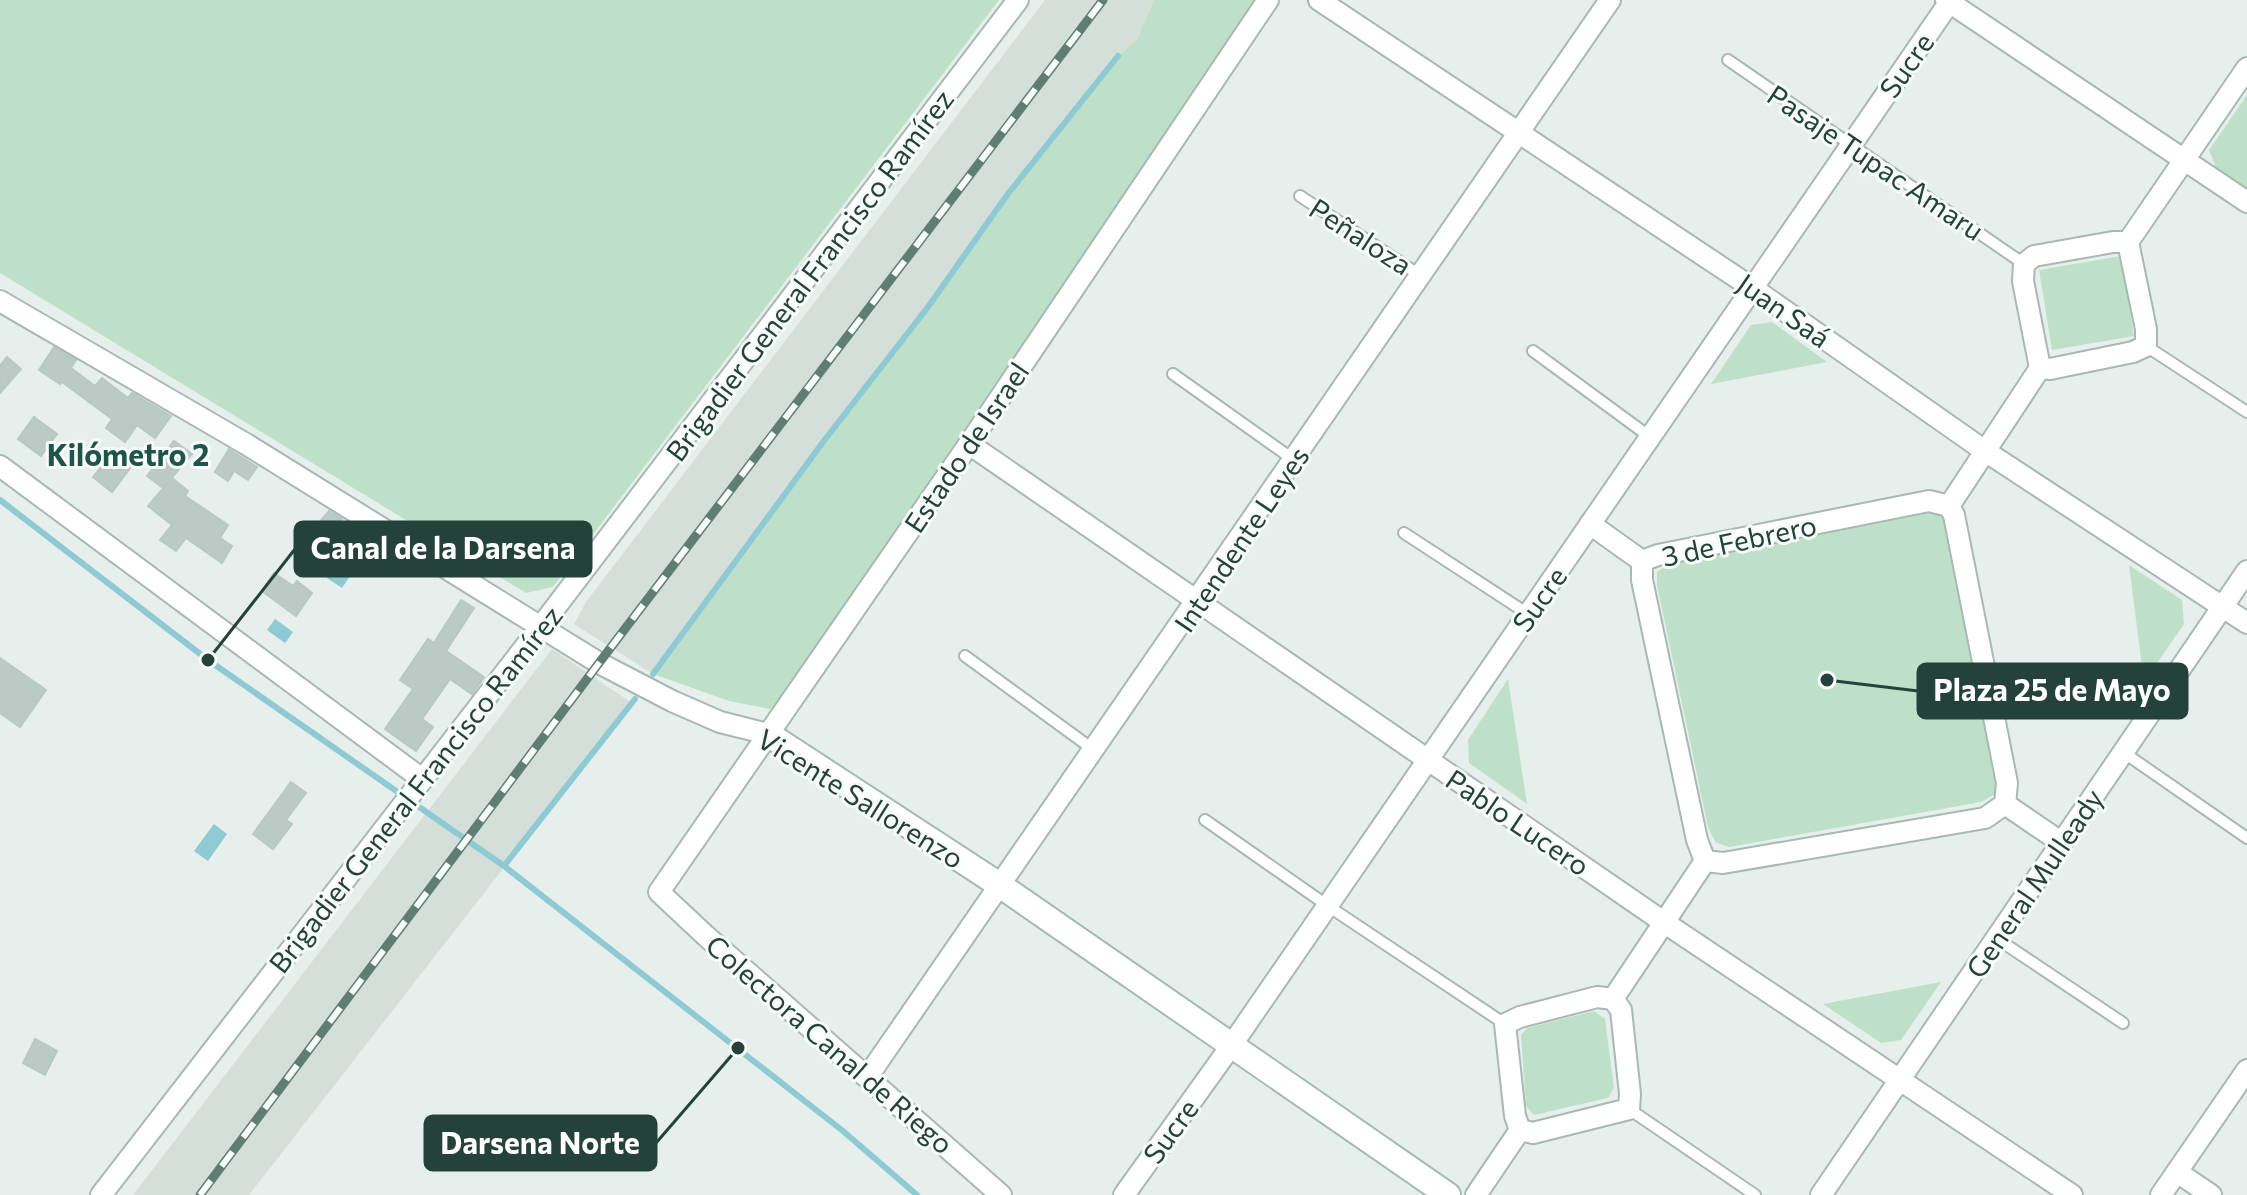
<svg xmlns="http://www.w3.org/2000/svg" width="2247" height="1195" font-family="Commissioner,sans-serif">
  <style>
    .built { fill: #d4dfda }
    .green { fill: #bfe0c8 }
    .water { fill: #8ec9d4 }
    .lines { fill: none; stroke-linecap: round; stroke-linejoin: round }
    .stream { stroke: #8ec9d4; stroke-width: 6 }
    .building { fill: #bbcac4; stroke: #b8c9c2; stroke-width: 2 }
    .lane-casing { stroke: #a8b8b2; stroke-width: 14 }
    .street-casing { stroke: #a8b8b2; stroke-width: 24 }
    .secondary-casing { stroke: #a4bbb3; stroke-width: 28 }
    .lane { stroke: #fff; stroke-width: 10 }
    .street { stroke: #fff; stroke-width: 20 }
    .secondary { stroke: #fff; stroke-width: 24 }
    .rail-casing { stroke: #5f7d75; stroke-width: 9 }
    .rail { stroke: #f7fbf9; stroke-width: 6; stroke-dasharray: 18; stroke-linecap: butt }
    .labels { text-anchor: middle; dominant-baseline: central; stroke-width: 6; stroke-linejoin: round; paint-order: stroke }
    .street-label { font-size: 28px; fill: #24423a; stroke: #f7fbf9 }
    .neighbourhood-label { font-size: 30px; font-weight: bold; fill: #1f5548; stroke: #f7fbf9 }
    .leader { fill: none; stroke: #24423a; stroke-width: 3 }
    .callout-dot { fill: #24423a; stroke: #f7fbf9; stroke-width: 3 }
    .callout { fill: #24423a; stroke: #24423a; stroke-width: 3 }
    .callout-label { font-size: 30px; text-anchor: middle; font-weight: bold; fill: #fff }
  </style>
  <rect width="100%" height="100%" fill="#e6efeb"/>
  <g class="built">
    <polygon points="1045,0 1154,0 1137,39 1118,56 1007,195 928,307 823,442 653,674 574,624 586,602"/>
    <polygon points="552,649 632,703 249,1195 133,1195"/>
  </g>
  <g class="green">
    <polygon points="0,0 999,0 553,587 526,593 0,273"/>
    <polygon points="1154,0 1261,0 781,699 770,709 729,701 653,674 823,442 928,307 1007,195 1118,56 1137,39"/>
    <polygon points="2247,95 2247,189 2216,168 2209,150"/>
    <polygon points="2121,256 2134,336 2052,350 2039,270"/>
    <polygon points="1772,322 1827,362 1711,384 1751,325"/>
    <polygon points="1924,514 1944,515 1950,537 1997,775 1995,794 1981,802 1729,847 1715,842 1708,827 1657,585 1657,572 1667,565"/>
    <polygon points="2129,565 2182,600 2184,624 2144,682"/>
    <polygon points="1508,679 1527,804 1469,763 1468,740"/>
    <polygon points="1941,982 1901,1040 1881,1043 1823,1004"/>
    <polygon points="1594,1011 1605,1019 1614,1088 1608,1098 1534,1115 1526,1106 1521,1035 1527,1028"/>
  </g>
  <g class="water">
    <polygon points="336,558 354,570 342,588 324,576"/>
    <polygon points="275,619 293,632 285,643 267,630"/>
    <polygon points="214,824 227,834 208,861 194,851"/>
  </g>
  <g class="lines">
    <g class="stream">
      <polyline points="0,500 208,660 504,866 843,1131 917,1195"/>
      <polyline points="653,674 823,442 928,307 1007,195 1118,56"/>
      <polyline points="504,866 635,699"/>
    </g>
  </g>
  <g class="building">
    <polygon points="54,347 76,360 71,368 95,386 102,378 128,398 132,393 171,416 155,438 137,425 125,442 106,428 112,419 62,382 60,384 39,370"/>
    <polygon points="7,357 21,369 0,393 0,366"/>
    <polygon points="34,417 57,434 41,456 18,439"/>
    <polygon points="174,441 192,454 163,488 147,476"/>
    <polygon points="229,449 257,467 248,480 234,471 228,481 215,472"/>
    <polygon points="113,452 131,467 112,492 93,477"/>
    <polygon points="172,478 188,491 185,496 228,525 220,538 232,546 222,563 186,538 176,551 160,540 172,525 148,506"/>
    <polygon points="329,511 342,519 320,550 306,538"/>
    <polygon points="274,573 293,586 297,581 312,593 296,616 262,591"/>
    <polygon points="461,600 474,608 446,651 484,677 472,694 450,679 422,719 433,727 416,751 385,729 413,689 400,680 428,639 434,643"/>
    <polygon points="0,658 46,690 20,727 0,713"/>
    <polygon points="291,782 306,793 286,820 292,824 273,849 253,834"/>
    <polygon points="35,1039 57,1051 45,1075 23,1063"/>
  </g>
  <g class="lines">
    <g class="lane-casing">
      <g id="lane">
        <polyline points="1728,60 2024,264"/>
        <polyline points="1300,196 1421,276"/>
        <polyline points="2146,346 2247,412"/>
        <polyline points="1533,351 1650,437"/>
        <polyline points="1173,374 1294,460"/>
        <polyline points="1404,533 1528,614"/>
        <polyline points="965,656 1094,750"/>
        <polyline points="2123,752 2247,838"/>
        <polyline points="1205,820 1328,906 1505,1024"/>
        <polyline points="1996,938 2123,1023"/>
        <polyline points="1629,1109 1755,1195"/>
      </g>
    </g>
    <g class="street-casing">
      <g id="street">
        <polyline points="1319,0 1751,287 1985,451 2247,623"/>
        <polyline points="1946,0 2247,202"/>
        <polyline points="2128,242 2247,68"/>
        <polyline points="0,301 246,444 599,663 672,701 720,722 768,734"/>
        <polyline points="2040,368 2050,369 2133,352 2146,346 2146,329 2128,242"/>
        <polyline points="2040,368 2023,281 2024,264 2034,256 2113,242 2128,242"/>
        <polyline points="969,444 1665,923 2072,1195"/>
        <polyline points="0,466 422,779"/>
        <polygon points="1929,501 1949,506 1954,515 2007,783 2005,804 1985,818 1723,863 1705,861 1697,840 1642,580 1642,561 1658,555"/>
        <polyline points="1949,506 2040,368"/>
        <polyline points="1590,524 1642,561"/>
        <polyline points="2005,804 2062,843"/>
        <polygon points="1597,997 1613,999 1621,1010 1630,1094 1629,1109 1533,1133 1520,1130 1515,1116 1505,1024 1520,1017"/>
        <polyline points="1613,999 1705,861"/>
        <path d="M868 1076C1118 719 1365 360 1610 0"/>
        <polyline points="2177,1172 2211,1195"/>
        <polyline points="101,1195 542,625 1018,0"/>
        <polyline points="1001,1195 706,936 659,892 969,444 1268,0"/>
        <polyline points="1124,1195 1231,1046 1951,0"/>
        <polyline points="1476,1195 1520,1130"/>
        <polyline points="1821,1195 2247,571"/>
        <polyline points="2161,1195 2247,1070"/>
      </g>
    </g>
    <g class="secondary-casing">
      <polyline id="secondary" points="768,734 1001,886 1448,1195"/>
    </g>
    <use href="#lane" class="lane"/>
    <use href="#street" class="street"/>
    <use href="#secondary" class="secondary"/>
    <g class="rail-casing">
      <polyline id="rail" points="200,1195 599,663 1103,0"/>
    </g>
    <use href="#rail" class="rail"/>
  </g>
  <g class="labels">
    <g class="street-label">
      <text transform="translate(1906 65) rotate(-55)">Sucre</text>
      <text transform="translate(1876 162) rotate(34)">Pasaje Tupac Amaru</text>
      <text transform="translate(1361 236) rotate(33)">Peñaloza</text>
      <text transform="translate(809 275) rotate(-53)">Brigadier General Francisco Ramírez</text>
      <text transform="translate(1784 310) rotate(35)">Juan Saá</text>
      <text transform="translate(966 447) rotate(-56)">Estado de Israel</text>
      <text transform="translate(1241 539) rotate(-56)">Intendente Leyes</text>
      <text transform="translate(1739 540) rotate(-12)">3 de Febrero</text>
      <text transform="translate(1539 599) rotate(-55)">Sucre</text>
      <text transform="translate(415 789) rotate(-52)">Brigadier General Francisco Ramírez</text>
      <text transform="translate(861 798) rotate(32)">Vicente Sallorenzo</text>
      <text transform="translate(1518 822) rotate(34)">Pablo Lucero</text>
      <text transform="translate(2034 883) rotate(-56)">General Mulleady</text>
      <text transform="translate(830 1044) rotate(41)">Colectora Canal de Riego</text>
      <text transform="translate(1170 1131) rotate(-54)">Sucre</text>
    </g>
    <g class="neighbourhood-label">
      <text x="128" y="453">Kilómetro 2</text>
    </g>
  </g>
  <path class="leader" d="M208 660L295 549M1827 680L1918 691M738 1048L656 1143"/>
  <g class="callout-dot">
    <circle cx="208" cy="660" r="8"/>
    <circle cx="1827" cy="680" r="8"/>
    <circle cx="738" cy="1048" r="8"/>
  </g>
  <g class="callout">
    <rect x="295" y="522" width="296" height="54" rx="8"/>
    <rect x="1918" y="664" width="269" height="54" rx="8"/>
    <rect x="425" y="1116" width="231" height="54" rx="8"/>
  </g>
  <g class="callout-label">
    <text x="443" y="559">Canal de la Darsena</text>
    <text x="2052" y="701">Plaza 25 de Mayo</text>
    <text x="540" y="1154">Darsena Norte</text>
  </g>
</svg>
